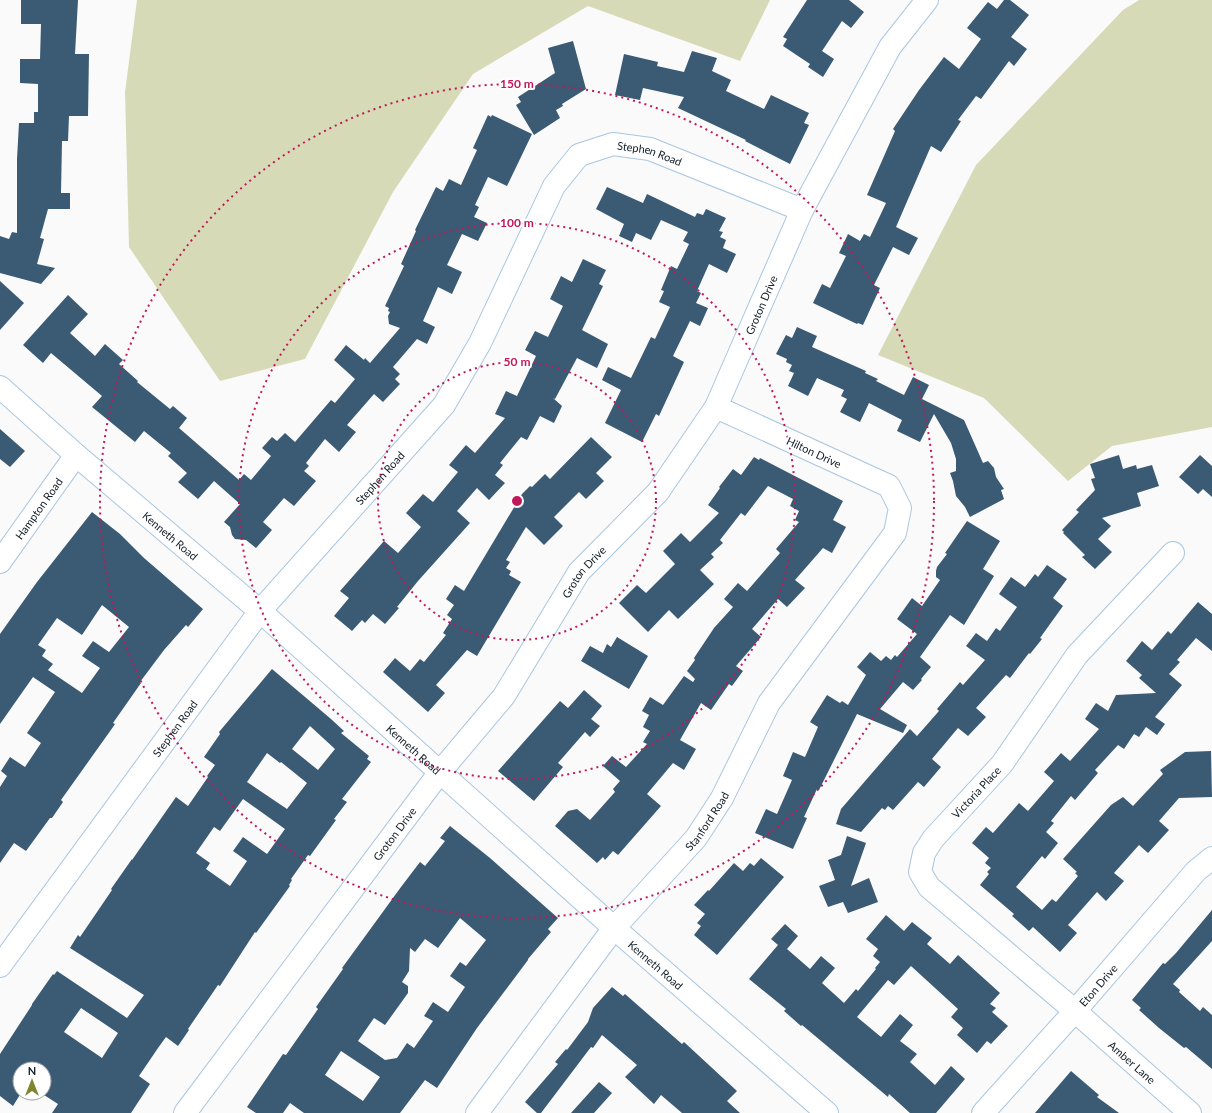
<svg xmlns="http://www.w3.org/2000/svg" width="1212" height="1113" font-family="Lato,sans-serif">
  <style>
    .green { fill: #d7dab7 }
    .building { fill: #3b5a74; fill-rule: evenodd }
    .lines { fill: none; stroke-linecap: round; stroke-linejoin: round }
    .minor-casing { stroke: #a9c6e0; stroke-width: 24 }
    .minor { stroke: #fff; stroke-width: 22 }
    .ring { fill: none; stroke: #c2185b; stroke-width: 2; stroke-dasharray: 2 4 }
    .labels { text-anchor: middle; dominant-baseline: central; stroke-width: 4; stroke-linejoin: round; paint-order: stroke }
    .street-label { font-size: 11px; fill: #111c25; stroke: #fff }
    .centre { fill: #c2185b; stroke: #fff; stroke-width: 2 }
    .ring-label { font-size: 12px; text-anchor: middle; font-weight: bold; fill: #c2185b; stroke: #fff; stroke-width: 4; stroke-linejoin: round; paint-order: stroke }
  </style>
  <rect width="100%" height="100%" fill="#fafafa"/>
  <g class="green">
    <polygon points="137,0 770,0 740,61 588,6 473,74 393,192 305,359 220,381 129,247 125,92"/>
    <polygon points="1139,0 1212,0 1212,427 1112,446 1068,481 984,398 878,355 976,165 1123,10"/>
  </g>
  <g class="building">
    <polygon points="21,0 78,0 75,54 89,54 88,116 69,116 68,141 62,141 61,193 70,193 70,209 48,209 40,238 44,239 37,264 55,268 41,284 0,273 0,236 9,239 12,232 17,233 17,159 19,123 34,123 34,112 38,112 38,84 20,83 20,59 40,59 41,24 21,24"/>
    <polygon points="807,0 849,0 864,12 851,28 842,21 822,51 834,59 823,77 808,67 810,64 783,46 787,39 783,37"/>
    <polygon points="1004,0 1010,0 1029,15 1011,37 1027,49 1014,66 1009,61 981,99 976,96 958,120 961,121 941,152 931,146 896,227 918,238 909,255 893,247 874,285 880,288 863,325 858,323 857,324 813,303 822,284 830,288 846,256 839,253 848,234 860,241 864,234 870,237 886,203 867,195 895,131 893,129 919,90 944,57 959,69 981,39 967,28 988,2 997,9"/>
    <polygon points="573,41 586,89 562,104 563,106 556,110 560,118 534,135 516,105 521,102 518,97 555,73 548,48"/>
    <polygon points="692,51 717,58 712,71 731,80 726,91 764,109 771,95 809,113 804,123 809,125 790,164 745,141 746,140 678,108 684,97 643,88 640,100 615,95 624,54 658,62 657,66 684,72"/>
    <polygon points="488,115 491,117 492,115 532,134 507,186 488,177 475,205 479,207 474,217 487,223 478,241 462,234 447,265 462,272 452,294 438,287 423,321 435,327 427,344 417,339 393,367 400,374 395,379 400,384 383,402 374,394 347,425 356,432 339,452 325,439 306,463 309,466 304,471 316,481 294,506 284,498 263,522 272,530 256,548 246,540 235,539 232,535 230,527 224,522 240,504 214,481 198,499 178,482 187,473 168,456 171,453 144,431 135,442 92,407 102,396 51,353 43,363 23,345 68,295 88,314 70,333 95,356 105,344 123,360 119,364 138,381 137,382 170,409 173,406 187,418 179,428 239,480 244,474 251,480 271,456 262,448 272,437 277,441 285,433 295,442 331,400 335,403 355,379 334,360 346,345 364,360 365,358 370,363 400,328 389,324 388,316 390,312 388,311 389,308 385,306 404,266 401,264 416,231 415,230 436,187 443,191 449,179 461,185 477,150 473,148"/>
    <polygon points="607,187 643,203 647,194 695,217 697,213 703,215 706,209 726,218 719,231 723,232 720,237 726,240 723,248 736,254 727,273 709,264 697,291 701,293 696,303 708,308 700,326 690,321 673,356 684,362 659,416 656,414 642,442 605,423 621,390 602,380 608,367 631,378 651,337 655,339 670,307 659,302 664,291 661,290 671,266 677,269 689,244 683,241 688,232 661,220 651,240 636,233 632,242 619,236 624,224 596,209"/>
    <polygon points="583,259 606,270 599,284 603,286 582,330 608,344 597,368 577,358 555,399 553,398 562,406 554,423 540,416 527,440 521,437 500,463 503,465 495,475 505,483 489,500 477,488 457,511 470,523 418,581 397,607 399,608 385,624 373,614 365,623 362,620 352,631 334,616 349,598 340,591 384,541 398,553 421,527 406,513 423,494 433,502 458,472 449,465 466,445 475,453 505,418 495,414 506,391 517,396 536,356 525,350 535,331 548,337 563,306 550,299 561,276 572,282"/>
    <polygon points="0,281 24,303 0,330"/>
    <polygon points="797,327 817,336 812,347 866,371 865,373 878,379 876,381 904,395 913,377 929,385 922,399 964,420 983,463 988,461 994,468 996,477 1004,489 1001,490 1004,499 970,517 965,507 956,496 953,481 950,473 956,471 956,459 951,443 934,414 920,442 897,431 902,420 869,403 860,422 840,412 847,399 841,396 844,390 817,378 808,396 788,386 794,373 789,371 792,365 786,362 787,359 776,354 786,335 792,338"/>
    <polygon points="0,429 25,451 10,467 0,459"/>
    <polygon points="591,437 612,457 596,473 604,481 586,499 579,492 554,517 563,526 544,545 526,527 506,560 510,562 506,568 511,571 509,575 521,582 477,656 467,650 436,685 445,693 428,712 383,672 395,658 410,671 420,659 424,662 446,635 443,633 452,619 447,615 454,605 446,599 455,585 464,591 522,494 530,486 532,487 545,474 550,479"/>
    <polygon points="1119,455 1123,469 1136,465 1137,469 1152,465 1159,486 1137,493 1141,506 1102,518 1111,526 1098,539 1112,552 1095,569 1082,557 1085,555 1063,533 1064,532 1062,530 1079,512 1076,510 1095,490 1091,479 1095,478 1090,464"/>
    <polygon points="1200,455 1212,466 1212,497 1203,489 1198,494 1179,477"/>
    <polygon points="754,457 759,460 760,458 843,501 833,520 846,527 832,553 823,548 795,580 805,588 787,607 778,599 752,629 761,637 736,666 743,671 732,686 729,684 711,710 701,703 680,740 696,749 684,770 673,763 647,794 661,806 618,855 613,851 605,860 603,857 597,863 555,826 568,811 577,809 590,820 615,792 613,789 620,781 603,766 612,756 626,767 647,744 643,742 650,731 643,727 649,715 642,711 650,697 663,705 684,676 693,682 695,679 687,671 695,660 694,658 714,628 733,607 724,599 738,583 747,591 780,553 776,549 799,522 795,520 799,511 790,506 793,499 768,486 745,516 741,513 720,540 723,543 711,554 714,557 700,570 714,584 678,619 669,610 648,632 619,603 637,585 646,593 675,564 663,551 681,533 690,542 719,513 708,505 720,488 719,487 733,469 741,475"/>
    <path d="M92 512 120 534 144 558 203 609 188 627 186 625 164 650 140 682 141 683 113 723 115 724 113 727 61 800 63 802 52 818H50L26 851 14 843 0 863V787L7 776 1 771 10 757 25 767 41 743 27 733 55 692 33 677 0 724V634L37 582ZM102 605 129 627 109 652 93 641 82 656 100 668 82 693 48 670 53 664 42 656 46 650 38 645 57 618 82 635Z"/>
    <polygon points="967,521 1000,541 983,569 994,576 964,625 950,615 920,657 931,667 921,679 922,680 913,690 903,682 880,709 907,725 903,733 857,714 819,790 817,789 804,817 807,818 793,849 755,833 766,809 777,814 792,780 783,776 793,752 805,757 818,727 810,722 827,695 840,703 842,701 848,705 866,675 857,667 870,652 881,661 886,656 891,660 895,655 897,657 917,634 897,619 912,598 922,606 940,580 936,577 936,571 937,567 947,554 945,553"/>
    <polygon points="1047,565 1067,579 1053,598 1063,606 1040,638 1042,639 1030,654 1029,653 1010,678 1006,675 976,708 986,717 968,736 958,728 932,759 941,767 924,787 918,782 893,810 888,806 885,810 882,808 861,832 836,824 841,809 910,729 917,736 939,711 937,709 960,682 963,685 985,660 966,646 976,633 987,641 996,628 1000,631 1017,607 999,594 1011,577 1025,587 1035,574 1038,577"/>
    <polygon points="1198,602 1212,614 1212,651 1196,638 1177,660 1180,662 1169,674 1182,685 1155,717 1165,724 1157,735 1146,727 1139,737 1134,734 1124,749 1118,745 1095,770 1098,773 1075,800 1071,796 1051,821 1054,823 1046,832 1058,843 1045,859 1042,856 1016,887 1042,910 1052,899 1056,902 1078,876 1075,873 1077,872 1063,859 1111,805 1123,797 1133,806 1163,774 1160,770 1185,752 1211,751 1212,797 1179,798 1159,821 1169,830 1148,853 1139,845 1114,873 1124,881 1106,901 1097,892 1068,925 1077,933 1060,952 1033,927 1029,931 1012,916 1014,914 980,885 989,874 987,872 991,868 985,863 989,858 972,843 986,827 993,833 1019,803 1028,811 1054,781 1044,772 1061,753 1070,761 1099,729 1085,719 1096,703 1108,711 1116,695 1156,693 1139,678 1142,675 1126,661 1142,641 1152,650 1168,631 1171,634"/>
    <polygon points="617,637 648,656 629,689 581,661 590,646 603,653 607,644 611,647"/>
    <path d="M272 669 331 719 344 731 341 733 369 756 367 759 371 762 342 799 347 802 334 819 336 820 310 856 308 855 291 879 292 880 289 885 290 886 256 933 255 932 220 986 218 985 188 1029 189 1030 178 1046 166 1037 158 1048 139 1076 150 1084 131 1113H52L58 1104 41 1093H44V1069H20V1093H21L13 1106 0 1096V1054L32 1005V1004L53 974 54 975 57 971 127 1018 144 995 70 948 78 935 80 937 112 890 111 889 132 859V860L176 797 188 806 208 777 207 776 215 765 204 757 220 734 219 732ZM310 726 335 749 318 770 292 749ZM267 753 280 763 281 762 307 783 287 809 247 782ZM243 799 285 829 267 854 243 837 233 851 247 861 230 886 206 869 210 863 196 853 214 827 220 831ZM81 1008 118 1033 102 1058 64 1032Z"/>
    <polygon points="584,690 602,706 591,719 600,726 590,737 585,732 558,763 563,767 534,801 498,771 560,701 568,708"/>
    <path d="M450 826 490 858 558 918 548 929 551 932 528 959V960L477 1028 437 1088 425 1080 400 1113H304L290 1103 283 1113H256L247 1107 283 1054 286 1055 318 1009 316 1007 343 969 342 968 401 887 420 862 425 866 445 841 440 838ZM460 918 486 940 466 966 460 962 450 976 465 987 448 1012 433 1002 424 1016 433 1021 414 1048 407 1043 397 1058 385 1060 358 1041 374 1018 385 1025 408 993V986L402 982 409 971 410 948 415 952 425 939 438 948ZM341 1051 380 1077 363 1101 325 1075Z"/>
    <polygon points="847,836 866,843 851,886 869,878 878,902 848,913 843,902 828,907 819,886 835,880 828,860 841,855"/>
    <polygon points="761,858 784,877 717,955 694,935 701,926 697,923 705,914 694,905 708,890 709,891 734,863 743,871 750,863 754,866"/>
    <polygon points="1212,910 1212,941 1173,984 1180,990 1179,992 1200,1011 1203,1007 1212,1015 1212,1069 1186,1047 1184,1048 1159,1028 1139,1010 1141,1008 1132,1000 1163,963 1165,964 1176,953"/>
    <polygon points="886,915 904,931 912,922 932,938 927,944 950,964 958,955 1000,993 990,1004 996,1008 992,1012 1008,1026 991,1044 987,1041 977,1053 957,1035 963,1028 951,1017 958,1009 911,966 894,985 888,980 857,1017 881,1037 900,1014 913,1025 900,1041 917,1054 910,1062 935,1085 951,1066 965,1079 936,1113 910,1113 889,1094 888,1097 802,1025 801,1026 784,1011 786,1009 749,979 778,945 771,939 785,924 798,936 787,949 810,969 821,956 835,968 822,983 844,1003 856,989 858,991 876,969 875,968 880,962 873,956 878,949 866,939"/>
    <polygon points="612,987 623,996 625,994 682,1044 684,1042 737,1091 727,1101 740,1113 682,1113 661,1095 654,1104 625,1077 637,1065 602,1035 593,1048 591,1047 541,1113 537,1113 525,1102 558,1064 555,1062 566,1049 567,1050 588,1022 593,1008"/>
    <polygon points="1071,1071 1099,1095 1097,1097 1119,1113 1035,1113"/>
    <polygon points="599,1082 612,1093 594,1113 571,1113"/>
  </g>
  <g class="lines">
    <g class="minor-casing">
      <g id="minor">
        <path id="s1" d="M0 387 76 455 260 611 614 928 827 1113"/>
        <path id="s2" d="M1173 553 1077 655 1002 764 933 839 924 853 920 872 929 887 1075 1011 1190 1113"/>
        <path id="s3" d="M0 562 76 455"/>
        <path id="s4" d="M0 966 260 611 444 405 480 343 554 186 579 155 613 144 650 149 802 210"/>
        <path id="s5" d="M185 1113 440 772 504 696 579 572 658 492 716 407 802 210 890 47 927 0"/>
        <path id="s6" d="M477 1113 614 928 696 838 722 798 769 703 895 533 900 508 889 486 716 407"/>
        <path id="s7" d="M983 1113 1075 1011 1196 871 1212 858"/>
      </g>
    </g>
    <use href="#minor" class="minor"/>
  </g>
  <g class="ring">
    <circle cx="517" cy="501" r="139"/>
    <circle cx="517" cy="501" r="278"/>
    <circle cx="517" cy="501" r="417"/>
  </g>
  <g class="labels">
    <g class="street-label">
      <text stroke="none"><textPath href="#s4" startOffset="1075">Stephen Road</textPath></text>
      <text stroke="none"><textPath href="#s5" startOffset="997">Groton Drive</textPath></text>
      <text transform="translate(814 452) rotate(25)">Hilton Drive</text>
      <text stroke="none"><textPath href="#s4" startOffset="619">Stephen Road</textPath></text>
      <text stroke="none"><textPath href="#s3" startOffset="66">Hampton Road</textPath></text>
      <text stroke="none"><textPath href="#s1" startOffset="226">Kenneth Road</textPath></text>
      <text stroke="none"><textPath href="#s5" startOffset="673">Groton Drive</textPath></text>
      <text stroke="none"><textPath href="#s4" startOffset="295">Stephen Road</textPath></text>
      <text stroke="none"><textPath href="#s1" startOffset="550">Kenneth Road</textPath></text>
      <text transform="translate(976 792) rotate(-47)">Victoria Place</text>
      <text stroke="none"><textPath href="#s6" startOffset="372">Stanford Road</textPath></text>
      <text stroke="none"><textPath href="#s5" startOffset="349">Groton Drive</textPath></text>
      <text stroke="none"><textPath href="#s1" startOffset="874">Kenneth Road</textPath></text>
      <text stroke="none"><textPath href="#s7" startOffset="172">Eton Drive</textPath></text>
      <text stroke="none"><textPath href="#s2" startOffset="696">Amber Lane</textPath></text>
    </g>
  </g>
  <circle cx="517" cy="501" r="6" class="centre"/>
  <g class="ring-label">
    <text x="517" y="88">150 m</text>
    <text x="517" y="227">100 m</text>
    <text x="517" y="366">50 m</text>
  </g>
  <g transform="translate(32 1081)"><circle r="19" fill="#ffffff" stroke="#a0a4a8"/>
  <path d="M0-3L7 15L0 10L-7 15Z" fill="#82852f"/>
  <text y="-6" font-size="11" font-weight="bold" text-anchor="middle" fill="#111c25">N</text>
  </g>
</svg>
